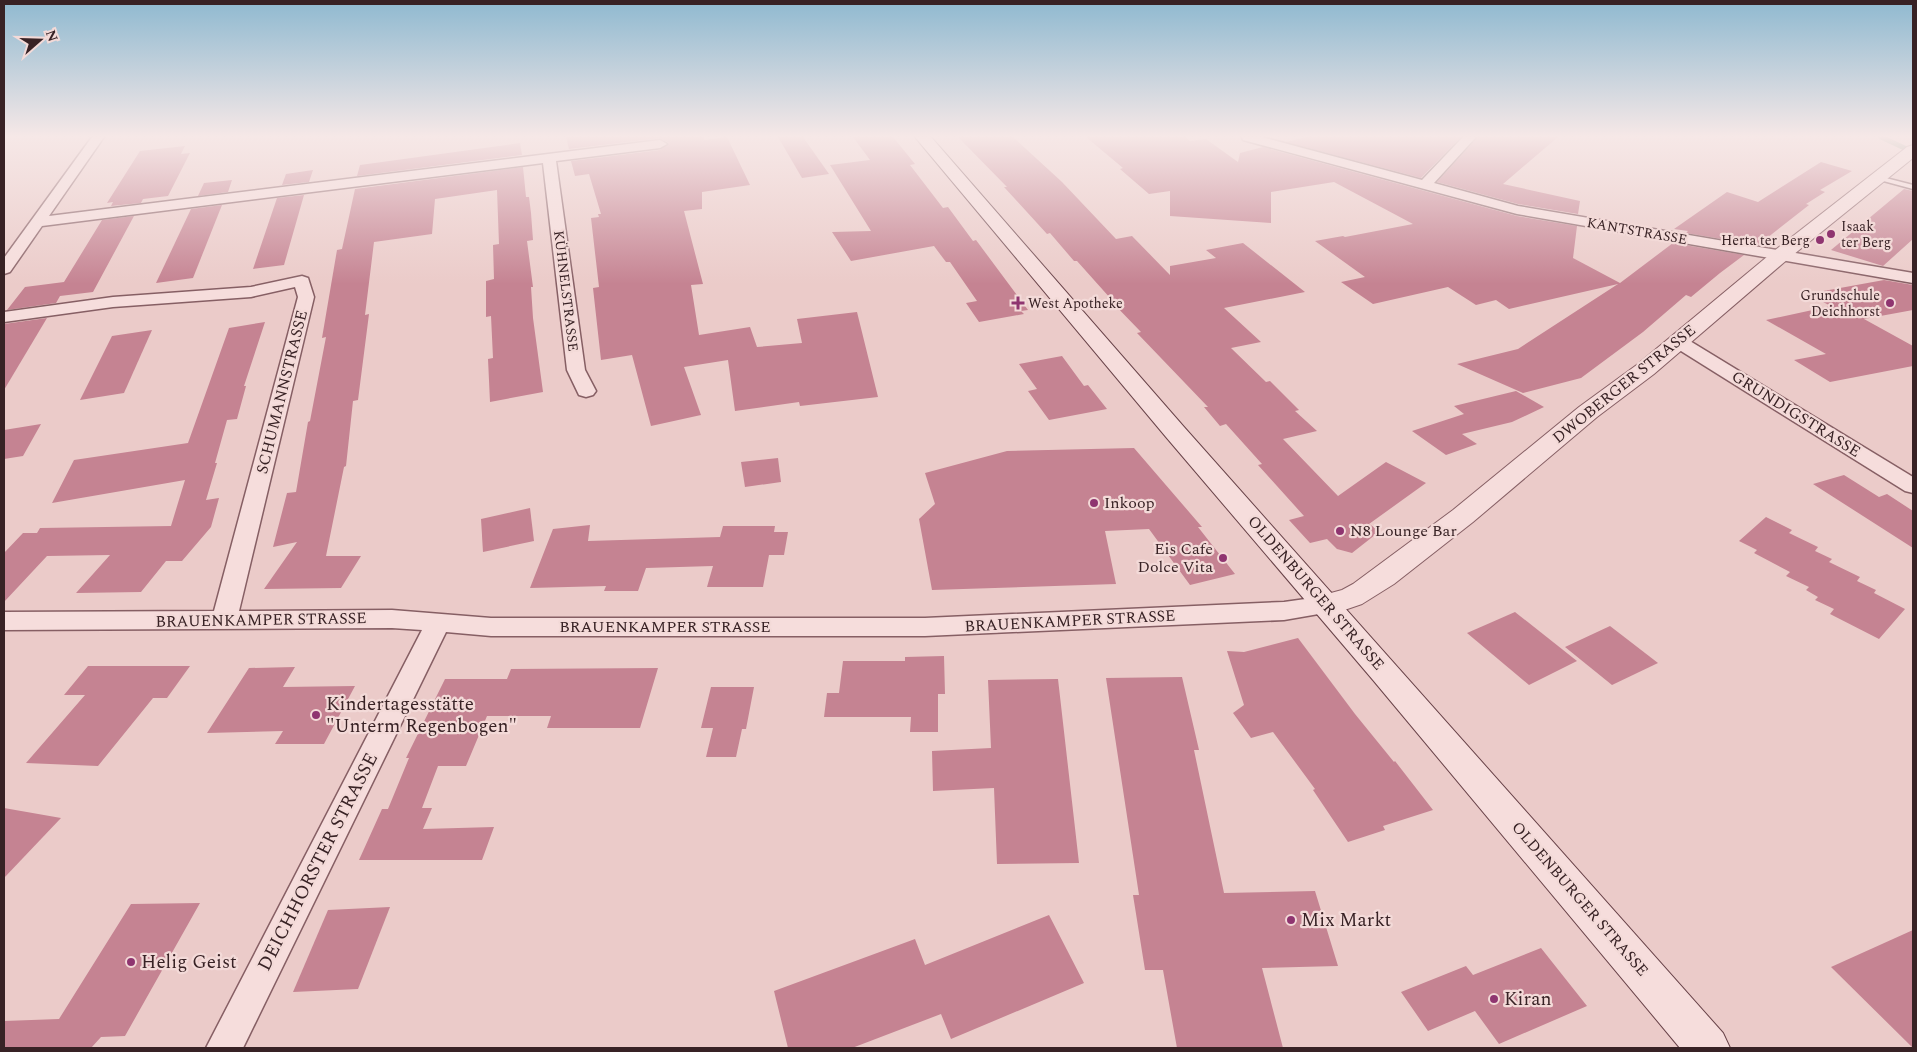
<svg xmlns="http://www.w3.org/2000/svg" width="1917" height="1052" font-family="Spectral,serif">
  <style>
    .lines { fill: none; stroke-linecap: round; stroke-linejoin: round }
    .stream { stroke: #718e74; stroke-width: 5 }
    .building { fill: #c58392 }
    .service-casing { stroke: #865f64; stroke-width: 3 }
    .minor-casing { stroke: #865f64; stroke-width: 3 }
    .tertiary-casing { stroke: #865f64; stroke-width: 2 }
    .secondary-casing { stroke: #684248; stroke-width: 2 }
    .service { fill: #f6dddc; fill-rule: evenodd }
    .minor { fill: #f6dddc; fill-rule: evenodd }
    .tertiary { fill: #f6dddc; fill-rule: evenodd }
    .secondary { fill: #f6dddc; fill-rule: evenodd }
    .poi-dot { fill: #8f3570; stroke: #f3dad8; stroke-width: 2 }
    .labels { text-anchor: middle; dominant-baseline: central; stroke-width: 4.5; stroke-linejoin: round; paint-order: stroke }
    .far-poi-label { font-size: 14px; fill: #382225; stroke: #f3dad8; text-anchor: start }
    .far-street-label { font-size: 14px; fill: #382225; stroke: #f3dad8 }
    .street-label { font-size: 16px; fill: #382225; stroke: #f3dad8 }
    .poi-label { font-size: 16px; fill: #382225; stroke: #f3dad8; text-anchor: start }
    .near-poi-label { font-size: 19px; fill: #382225; stroke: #f3dad8; text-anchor: start }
    .near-street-label { font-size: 19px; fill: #382225; stroke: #f3dad8 }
  </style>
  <rect width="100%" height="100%" fill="#ebcbc9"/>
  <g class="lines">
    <polyline class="stream" points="1881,137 1913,152"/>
  </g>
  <g class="building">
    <polygon points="566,137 704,137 704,140 727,137 750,185 702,192 702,209 684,211 703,284 691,285 699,335 750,327 757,347 802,343 797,319 857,312 878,397 800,406 799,402 735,411 728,360 684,367 701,415 651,426 632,355 601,360 593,288 599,287 591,218 599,217 598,214 601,214 589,174 575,176 571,161 660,150 669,143 660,138 569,149"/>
    <polygon points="778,137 803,137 829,174 802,178"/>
    <polygon points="853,137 893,137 915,164 910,165 943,208 948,207 973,241 976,240 1028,310 1021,311 1024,314 979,322 966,303 977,301 950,262 946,262 934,246 851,261 832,232 871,231 830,165 870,160"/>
    <polygon points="958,137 1013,137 1062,182 1116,239 1132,236 1170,275 1170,266 1216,258 1206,250 1243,243 1305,292 1224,308 1261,342 1231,348 1266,382 1270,381 1299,410 1295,411 1317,431 1283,439 1338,496 1386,462 1426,483 1369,524 1380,531 1352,553 1337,549 1327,539 1310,543 1289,520 1304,516 1258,465 1262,464 1226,424 1220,426 1204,407 1208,407 1137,333 1141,332 1109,299 1111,299 1077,261 1074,261 1050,233 1047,234 1004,187 1007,187"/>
    <polygon points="1086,137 1185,137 1190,141 1206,139 1238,162 1240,153 1263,147 1517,216 1577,226 1573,258 1620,283 1673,243 1744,255 1720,273 1691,297 1686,295 1643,332 1581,378 1523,393 1457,364 1518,349 1618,284 1509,309 1496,300 1476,305 1448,287 1373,304 1341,282 1365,277 1315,241 1343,236 1345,237 1413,224 1334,182 1271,192 1271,223 1170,216 1170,191 1149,194 1120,169 1123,168"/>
    <polygon points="1306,137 1461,137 1421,178 1286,142"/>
    <polygon points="1478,137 1558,137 1503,184 1580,201 1578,214 1518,204 1437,182"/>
    <polygon points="520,143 522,155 357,176 360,165"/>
    <polygon points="185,146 181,154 190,153 168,196 143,199 141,203 111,206 113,202 107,203 140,151"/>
    <polygon points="1821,162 1852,171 1820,190 1825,192 1806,204 1809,205 1758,245 1686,233 1688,231 1674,229 1727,192 1758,202"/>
    <polygon points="523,167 526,197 529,197 531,213 533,240 527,241 533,287 531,287 533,318 543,392 490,402 488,359 493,358 491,316 486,317 486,281 494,279 493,245 499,244 497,190 435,199 432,234 374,242 365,315 369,314 358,400 353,401 346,466 344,467 326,556 361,556 341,588 264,589 297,542 273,547 287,493 296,492 308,422 310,421 326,337 322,338 337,250 342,249 355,189"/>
    <polygon points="313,170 309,182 282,185 286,174"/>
    <polygon points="232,180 228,192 198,196 204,183"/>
    <polygon points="1904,189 1913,191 1913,239 1883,266 1831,250"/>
    <polygon points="304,195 284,265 253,269 277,198"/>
    <polygon points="222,205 193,278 156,283 191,209"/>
    <polygon points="134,216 93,292 60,296 56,303 7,310 25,287 64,282 102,220"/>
    <polygon points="1884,280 1913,285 1913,310 1864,319 1913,346 1913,366 1830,382 1794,360 1826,354 1766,320 1831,306 1807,294"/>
    <polygon points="47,318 4,390 4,324"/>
    <polygon points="265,322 244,386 246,386 237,419 227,420 215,463 217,463 206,500 219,498 211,527 182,561 166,561 141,592 76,593 110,555 47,556 4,602 4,553 23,533 37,533 40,528 171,526 185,480 52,503 74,460 188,443 229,328"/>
    <polygon points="152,330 124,393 80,400 112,336"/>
    <polygon points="1062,356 1084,386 1088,385 1107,409 1049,420 1028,391 1037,389 1019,364"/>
    <polygon points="1516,391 1544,407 1512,422 1462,434 1477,444 1446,455 1412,431 1464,414 1454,406"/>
    <polygon points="41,424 23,456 4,459 4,430"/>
    <polygon points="1134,448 1202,527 1198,527 1235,574 1190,585 1149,529 1105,531 1116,584 932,590 919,519 935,504 925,473 1007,451"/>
    <polygon points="778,458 781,482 745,487 741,462"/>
    <polygon points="1844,475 1879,497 1887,494 1913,511 1913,548 1813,484"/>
    <polygon points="530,508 534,541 483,552 481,519"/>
    <polygon points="1766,517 1792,530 1789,533 1818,547 1815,551 1832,559 1829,562 1860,577 1857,581 1876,590 1874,593 1905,609 1879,639 1830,614 1834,609 1815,600 1818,597 1806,590 1809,587 1786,576 1790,572 1754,553 1757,550 1739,541"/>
    <polygon points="590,525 588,541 720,537 723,526 775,526 774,532 788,532 784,555 769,555 763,587 707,587 713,566 646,568 638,591 604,591 606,586 530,588 553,529"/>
    <polygon points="1515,612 1577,661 1529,685 1467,633"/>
    <polygon points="1610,626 1658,663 1612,685 1565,647"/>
    <polygon points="1298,638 1355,714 1394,762 1395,761 1433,810 1383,826 1385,830 1348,842 1313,790 1315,789 1273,732 1251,738 1233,713 1244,705 1227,651 1244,652"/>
    <polygon points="944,656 945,694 938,694 938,732 910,732 911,717 824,717 827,693 839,693 843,661 905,661 905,657"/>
    <polygon points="88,666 190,666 167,698 153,698 98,766 26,763 85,695 64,695"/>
    <polygon points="295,667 283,687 355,686 324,744 275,744 283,731 207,733 249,668"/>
    <polygon points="658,668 640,728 547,728 551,716 487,716 466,766 438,766 422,808 432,808 423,829 494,827 482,860 359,860 382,809 388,809 409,758 406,758 445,679 507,679 511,669"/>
    <polygon points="1182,677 1199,750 1194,750 1224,893 1315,891 1338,966 1262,968 1283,1048 1177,1048 1163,970 1145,970 1133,895 1139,895 1106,678"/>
    <polygon points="1058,679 1079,863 997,864 994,788 933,791 932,751 991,748 988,680"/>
    <polygon points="711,687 754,687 746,729 742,729 736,757 706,757 713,728 701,728"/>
    <polygon points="4,808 61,818 4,878"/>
    <polygon points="200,903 125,1036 101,1037 91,1048 4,1048 4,1021 59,1019 131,904"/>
    <polygon points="390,907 358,989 293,992 328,910"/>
    <polygon points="1049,915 1084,983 951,1039 941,1014 852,1048 788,1048 774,991 915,939 925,965"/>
    <polygon points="1913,930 1913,1048 1831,967"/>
    <polygon points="1541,948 1587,1006 1499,1044 1475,1011 1428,1031 1401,992 1466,966 1473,975"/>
  </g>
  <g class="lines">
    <g class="service-casing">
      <polygon id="service" points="1878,176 1913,185 1913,189 1876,179 1875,178"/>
    </g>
    <g class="minor-casing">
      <g id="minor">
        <polygon points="92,137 104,137 49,216 660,140 667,144 660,148 556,161 585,370 596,391 593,395 586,397 579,395 567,370 543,163 42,226 10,272 4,274 4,258"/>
        <polygon points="1242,137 1262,137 1422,180 1463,137 1476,137 1434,183 1518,206 1913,273 1913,283 1517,214 1243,140"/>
        <polygon points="302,276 308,278 314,297 239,611 392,610 491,618 925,618 1284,602 1327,596 1336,599 1339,605 1336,611 1284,620 925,636 491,636 446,632 243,1048 206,1048 422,630 392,628 4,630 4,612 214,611 298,297 295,287 251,297 113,307 4,322 4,312 113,297 251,287"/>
        <polygon points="1679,337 1685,338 1913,477 1913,493 1905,491 1673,346 1670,342 1673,338"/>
      </g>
    </g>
    <g class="tertiary-casing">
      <polygon id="tertiary" points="1913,145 1913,158 1788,259 1654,374 1597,417 1473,522 1394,584 1362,604 1327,616 1316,613 1312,605 1316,597 1342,590 1353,584 1453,510 1579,407 1638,364 1774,251 1907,147"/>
    </g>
    <g class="secondary-casing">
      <polygon id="secondary" points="915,137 931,137 1184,427 1723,1033 1730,1048 1680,1048 1373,680 1166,437"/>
    </g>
    <use href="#service" class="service"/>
    <use href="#minor" class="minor"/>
    <use href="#tertiary" class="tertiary"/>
    <use href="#secondary" class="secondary"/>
  </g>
  <linearGradient id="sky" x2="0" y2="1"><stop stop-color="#8fb9d0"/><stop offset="0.48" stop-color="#f6e8e7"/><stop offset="1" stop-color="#f6e8e7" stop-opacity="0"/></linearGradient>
  <rect width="1917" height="284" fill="url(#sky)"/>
  <g class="poi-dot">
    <circle cx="1831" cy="234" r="5"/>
    <circle cx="1820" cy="240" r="5"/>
    <path d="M1015.5 295.5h5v5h5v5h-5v5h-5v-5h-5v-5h5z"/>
    <circle cx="1890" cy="303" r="5"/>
    <circle cx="1094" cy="503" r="5"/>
    <circle cx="1340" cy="531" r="5"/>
    <circle cx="1223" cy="558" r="5"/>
    <circle cx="316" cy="715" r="5"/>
    <circle cx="1291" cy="920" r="5"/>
    <circle cx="131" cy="962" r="5"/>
    <circle cx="1494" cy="999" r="5"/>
  </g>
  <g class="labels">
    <g class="far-poi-label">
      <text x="1841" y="226">Isaak<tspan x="1841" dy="16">ter Berg</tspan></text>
      <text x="1810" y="240" text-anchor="end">Herta ter Berg</text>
      <text x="1880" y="295" text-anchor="end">Grundschule<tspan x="1880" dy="16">Deichhorst</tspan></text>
      <text x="1028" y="303">West Apotheke</text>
    </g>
    <g class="far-street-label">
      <text transform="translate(1637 231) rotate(10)">KANTSTRASSE</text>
      <text transform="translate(566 291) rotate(83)">KÜHNELSTRASSE</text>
    </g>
    <g class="street-label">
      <text transform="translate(1624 384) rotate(-39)">DWOBERGER STRASSE</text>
      <text transform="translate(282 392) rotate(-76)">SCHUMANNSTRASSE</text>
      <text transform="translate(1796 414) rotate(32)">GRUNDIGSTRASSE</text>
      <text transform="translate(1316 593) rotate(49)">OLDENBURGER STRASSE</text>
      <text transform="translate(261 620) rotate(-1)">BRAUENKAMPER STRASSE</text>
      <text transform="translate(1070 621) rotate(-3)">BRAUENKAMPER STRASSE</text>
      <text x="665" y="627">BRAUENKAMPER STRASSE</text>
      <text transform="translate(1580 899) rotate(49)">OLDENBURGER STRASSE</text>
    </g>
    <g class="poi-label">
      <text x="1104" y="503">Inkoop</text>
      <text x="1350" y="531">N8 Lounge Bar</text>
      <text x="1213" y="549" text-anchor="end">Eis Cafe<tspan x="1213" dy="18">Dolce Vita</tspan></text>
    </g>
    <g class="near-poi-label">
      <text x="326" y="704">Kindertagesstätte<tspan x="326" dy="22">"Unterm Regenbogen"</tspan></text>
      <text x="1301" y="920">Mix Markt</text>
      <text x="141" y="962">Helig Geist</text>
      <text x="1504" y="999">Kiran</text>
    </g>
    <g class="near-street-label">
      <text transform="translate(318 862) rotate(-63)">DEICHHORSTER STRASSE</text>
    </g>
  </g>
  <rect width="1917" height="1052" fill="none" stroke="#382225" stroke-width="10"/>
  <g transform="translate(40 40) rotate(70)" stroke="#f3dad8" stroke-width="4" paint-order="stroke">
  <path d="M0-4L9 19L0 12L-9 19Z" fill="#382225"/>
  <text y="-8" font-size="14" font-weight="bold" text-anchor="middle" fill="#382225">N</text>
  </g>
</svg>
